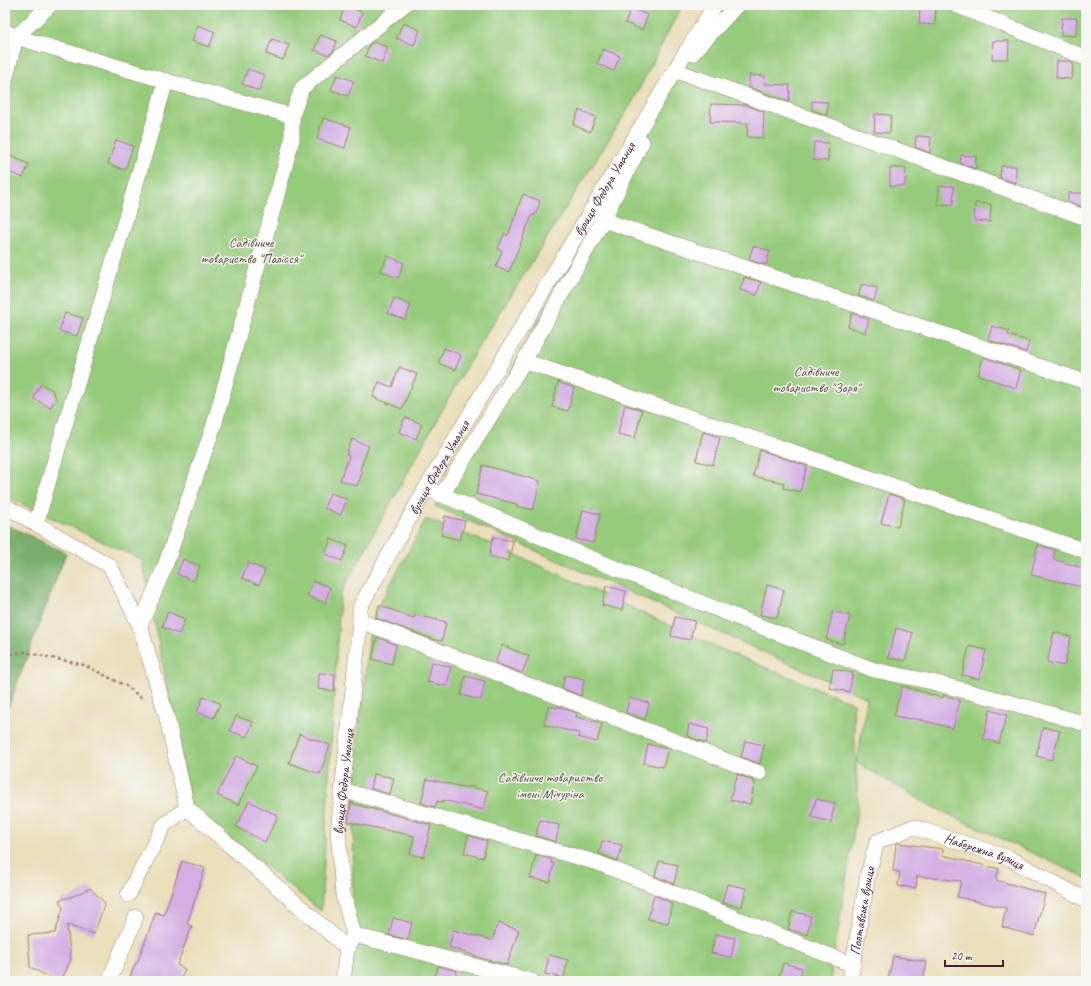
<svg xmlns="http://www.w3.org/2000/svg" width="1091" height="986" font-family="Caveat,sans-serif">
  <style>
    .green { fill: #96cb7c; stroke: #707554 }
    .forest { fill: #78af6c; stroke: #61674c }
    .building { fill: #d4afe3 }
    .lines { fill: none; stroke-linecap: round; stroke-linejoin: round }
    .street-casing { stroke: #9a7f73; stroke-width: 16 }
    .path { stroke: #9a7f73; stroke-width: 2.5; stroke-dasharray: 3 3; stroke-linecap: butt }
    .street { stroke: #fff; stroke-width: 15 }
    .labels { text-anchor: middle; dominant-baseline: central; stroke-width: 3; stroke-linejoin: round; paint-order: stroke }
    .street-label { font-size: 14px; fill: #4a1f2b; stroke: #f6f6f2 }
    .park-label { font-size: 14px; fill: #615343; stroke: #f6f6f2 }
  </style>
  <rect width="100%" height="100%" fill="#f6f6f2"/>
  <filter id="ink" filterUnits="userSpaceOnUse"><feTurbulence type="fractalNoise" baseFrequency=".025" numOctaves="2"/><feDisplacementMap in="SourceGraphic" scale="8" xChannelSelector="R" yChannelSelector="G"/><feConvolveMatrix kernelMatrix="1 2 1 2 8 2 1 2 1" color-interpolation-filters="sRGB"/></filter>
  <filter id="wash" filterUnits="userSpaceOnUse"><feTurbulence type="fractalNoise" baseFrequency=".012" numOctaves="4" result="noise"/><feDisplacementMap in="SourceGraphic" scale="16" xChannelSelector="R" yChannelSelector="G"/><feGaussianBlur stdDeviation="0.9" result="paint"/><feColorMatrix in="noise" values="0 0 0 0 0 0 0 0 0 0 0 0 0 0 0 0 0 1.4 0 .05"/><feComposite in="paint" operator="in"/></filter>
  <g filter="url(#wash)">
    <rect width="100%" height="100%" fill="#eadfbb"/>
    <g class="green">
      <polygon points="5,5 682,5 633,101 466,367 340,595 321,911 191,806 142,560 5,496"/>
      <polygon points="715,5 1086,5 1086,878 933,807 857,763 867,698 435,506 706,18"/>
      <polygon points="426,519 499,547 728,652 853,703 858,805 830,981 351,981 355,766 371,620"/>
    </g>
    <polygon class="forest" points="5,524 66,553 5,716"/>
    <g id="blocks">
      <g class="building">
        <polygon points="345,5 362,12 357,27 340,20"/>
        <polygon points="920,6 936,7 935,25 919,24"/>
        <polygon points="631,8 648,15 642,30 625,23"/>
        <polygon points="1062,18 1077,18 1076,36 1061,35"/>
        <polygon points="403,23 420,30 414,45 396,38"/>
        <polygon points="198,25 215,32 209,47 192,41"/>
        <polygon points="320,35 337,41 333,52 328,55 314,50"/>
        <polygon points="272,39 289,45 283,60 266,54"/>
        <polygon points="993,41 1009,41 1008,59 992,59"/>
        <polygon points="373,42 388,47 382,63 365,56 369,45"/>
        <polygon points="603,49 620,56 614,71 597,64"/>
        <polygon points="1057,61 1070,61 1073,62 1072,79 1056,78"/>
        <polygon points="248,69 265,75 259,91 242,84"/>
        <polygon points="337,75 354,81 348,96 331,90"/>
        <polygon points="749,75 765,76 764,84 790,85 789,102 749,87"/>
        <polygon points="812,101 828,102 827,115 812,110"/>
        <polygon points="711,104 746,105 764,112 763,138 747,137 748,123 710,122"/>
        <polygon points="579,110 596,117 590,132 573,125"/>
        <polygon points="875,114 891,115 890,133 874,132"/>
        <polygon points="323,118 351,127 345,148 317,139"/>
        <polygon points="916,136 931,137 930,153 915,147"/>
        <polygon points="116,140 133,146 125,170 108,164"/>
        <polygon points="814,142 829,143 828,161 813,160"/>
        <polygon points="5,154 29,164 23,178 5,170"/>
        <polygon points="961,155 976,156 976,169 960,163"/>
        <polygon points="1001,166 1016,166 1016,183 1000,178"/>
        <polygon points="890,168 906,168 905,186 890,186"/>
        <polygon points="939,186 954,186 953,205 938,204"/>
        <polygon points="1068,193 1084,193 1083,207 1068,202"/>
        <polygon points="523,194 540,201 535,216 532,215 509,272 496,267 502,251 498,249 504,234 508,235"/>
        <polygon points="975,203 991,204 990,222 974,221"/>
        <polygon points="753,246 770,251 766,265 749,260"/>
        <polygon points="387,256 404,263 398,278 381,271"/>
        <polygon points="744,277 761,282 757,295 740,290"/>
        <polygon points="862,284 878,288 874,301 858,296"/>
        <polygon points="394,298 411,305 405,320 388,313"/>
        <polygon points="65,313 83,318 77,336 59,331"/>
        <polygon points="852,313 869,319 865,333 848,327"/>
        <polygon points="992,326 1009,331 1008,335 1028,341 1029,342 1026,352 988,340"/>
        <polygon points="444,348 461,355 455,370 438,363"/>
        <polygon points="983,357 1021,370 1016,388 978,375"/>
        <polygon points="399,367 417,374 402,409 373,397 379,382 392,387"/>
        <polygon points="558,382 574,388 568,411 552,407"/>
        <polygon points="41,384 52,390 56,398 50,408 33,398"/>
        <polygon points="625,405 642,410 635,438 618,434"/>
        <polygon points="405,417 422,424 416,439 399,432"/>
        <polygon points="703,432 720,437 713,465 696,461"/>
        <polygon points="352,439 369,446 360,470 363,471 357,486 340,480 349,456 346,455"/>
        <polygon points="760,450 807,466 800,492 783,488 784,483 753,476"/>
        <polygon points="483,465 540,481 533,510 516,506 517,504 476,494"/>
        <polygon points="330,493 347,499 341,515 324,508"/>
        <polygon points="889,494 905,499 898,527 881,523"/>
        <polygon points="583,510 600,514 593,543 576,539"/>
        <polygon points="445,516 465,521 460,540 441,535"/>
        <polygon points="493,537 513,541 509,561 489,556"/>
        <polygon points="331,539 348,546 342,561 325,554"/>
        <polygon points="1038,545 1055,550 1053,559 1086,569 1086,588 1031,575"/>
        <polygon points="183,559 200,566 194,581 177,574"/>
        <polygon points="248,563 265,570 259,585 242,578"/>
        <polygon points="313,581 330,587 325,603 307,596"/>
        <polygon points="767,585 784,590 777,618 760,615"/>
        <polygon points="606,586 626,591 622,610 602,605"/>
        <polygon points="379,605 414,618 415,615 446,622 442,641 435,640 376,618"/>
        <polygon points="833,611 850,616 843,644 826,640"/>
        <polygon points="168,612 185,619 179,634 162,627"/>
        <polygon points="675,617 695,621 690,640 671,636"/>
        <polygon points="896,628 913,633 905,661 888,658"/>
        <polygon points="1054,632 1071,637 1064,666 1047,662"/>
        <polygon points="377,637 396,645 392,664 372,659"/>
        <polygon points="502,645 529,656 522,673 495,663"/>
        <polygon points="969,646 986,650 979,679 962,675"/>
        <polygon points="431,662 451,667 447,686 427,682"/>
        <polygon points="833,669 853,673 849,692 829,688"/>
        <polygon points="319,673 335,674 334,691 318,689"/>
        <polygon points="565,675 584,679 581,696 562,688"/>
        <polygon points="465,676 485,681 481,700 461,695"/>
        <polygon points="902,686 943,698 943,695 960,700 953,728 912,718 911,719 894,716"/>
        <polygon points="203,697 220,703 214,718 197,712"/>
        <polygon points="629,698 649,703 645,720 626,713"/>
        <polygon points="548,706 557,708 558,706 577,713 576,717 602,723 597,742 578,737 579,733 544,725"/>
        <polygon points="990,710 1007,715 999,743 983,739"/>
        <polygon points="236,716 253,722 247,737 230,731"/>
        <polygon points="689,724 709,729 706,743 687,736"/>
        <polygon points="1043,727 1060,731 1052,760 1036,756"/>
        <polygon points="299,734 330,745 320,774 289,763"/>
        <polygon points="745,741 764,745 760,764 741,757"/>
        <polygon points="648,744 668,749 663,767 644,763"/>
        <polygon points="236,756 257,766 238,805 217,795"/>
        <polygon points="374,774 394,778 390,794 371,789"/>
        <polygon points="737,774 755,781 750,804 730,800 735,781 736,781"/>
        <polygon points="427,779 468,788 468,786 488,791 484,810 443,800 442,802 437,801 435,807 421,803"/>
        <polygon points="816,799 835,803 831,822 811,817"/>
        <polygon points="249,801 278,816 265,842 236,827"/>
        <polygon points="351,803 431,825 424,857 410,854 414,836 348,822"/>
        <polygon points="540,820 559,825 556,842 536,836"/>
        <polygon points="468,835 487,841 483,858 464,853"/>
        <polygon points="602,841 622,845 618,861 599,854"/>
        <polygon points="898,843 943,849 942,855 999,869 996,880 1045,894 1034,936 1002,927 1006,908 957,897 961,881 917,876 916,888 898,886 900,872 893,871 896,844"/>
        <polygon points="536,855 551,859 551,863 554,863 550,882 530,878"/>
        <polygon points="182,861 205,868 187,924 192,926 177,965 185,969 180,981 128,981 136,963 137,963 156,912 164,915"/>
        <polygon points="659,861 678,865 674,884 655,876"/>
        <polygon points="727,884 746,888 742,907 722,903"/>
        <polygon points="90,888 105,903 94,934 67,925 71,960 61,981 56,981 30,967 28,935 55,933 63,908 59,900 71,897"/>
        <polygon points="654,895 670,902 670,904 672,904 668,923 648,919"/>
        <polygon points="792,911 811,916 807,935 788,929"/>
        <polygon points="393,918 412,923 408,940 389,935"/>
        <polygon points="498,923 519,930 507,965 484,959 449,947 453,930 492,940"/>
        <polygon points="715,934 735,938 731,957 711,953"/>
        <polygon points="549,955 568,960 564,978 545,974"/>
        <polygon points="893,956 927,962 923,981 888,981"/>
        <polygon points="783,963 802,968 799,981 778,981"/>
        <polygon points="438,966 457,971 455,981 434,981"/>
      </g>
    </g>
  </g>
  <g filter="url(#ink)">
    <use href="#blocks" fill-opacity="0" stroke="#9a7f73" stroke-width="1"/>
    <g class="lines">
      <g class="street-casing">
        <g id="street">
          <polyline points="956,5 1086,58"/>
          <polyline points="5,31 16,37 50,5"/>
          <polyline points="692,54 737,5"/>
          <polyline points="677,71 1086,218"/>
          <polyline points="5,81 16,37 166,81 292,116"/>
          <polyline points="603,220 1086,382"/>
          <polyline points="524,361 1086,551"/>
          <polyline points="426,488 583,555 754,624 874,670 932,682 1034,709 1086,724"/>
          <polyline points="442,495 524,361 603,220 642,142"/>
          <polyline points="5,506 110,566 140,626 167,718 187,808 347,948"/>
          <polyline points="36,524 166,81"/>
          <polyline points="360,621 759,773"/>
          <polyline points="140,626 165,566 214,425 292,140 292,116 302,88 404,5"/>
          <polyline points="342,790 598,863 853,965"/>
          <polyline points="128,895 164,825 187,808"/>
          <polyline points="354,935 532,981"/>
          <polyline points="109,981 136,917"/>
          <path id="s1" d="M343 981 347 948 354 935 343 894 338 832 360 621V607L426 488 679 63 715 5"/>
          <path id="s2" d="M850 981 868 874 877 842 913 827 1009 858 1086 900"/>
        </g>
      </g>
      <polyline class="path" points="5,655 25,652 84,665 126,686 144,700"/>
      <use href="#street" class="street"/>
    </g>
  </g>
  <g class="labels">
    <g class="street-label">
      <text stroke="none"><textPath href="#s1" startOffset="863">вулиця Федора Уманця</textPath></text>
      <text stroke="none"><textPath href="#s1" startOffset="539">вулиця Федора Уманця</textPath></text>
      <text stroke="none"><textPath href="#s1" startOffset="203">вулиця Федора Уманця</textPath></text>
      <text stroke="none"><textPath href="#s2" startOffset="256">Набережна вулиця</textPath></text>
      <text stroke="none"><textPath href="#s2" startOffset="71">Полтавська вулиця</textPath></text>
    </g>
    <g class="park-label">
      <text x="251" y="242">Садівниче<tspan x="251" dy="16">товариство "Полісся"</tspan></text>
      <text x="816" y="371">Садівниче<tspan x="816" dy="16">товариство "Зоря"</tspan></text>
      <text x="550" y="777">Садівниче товариство<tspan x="550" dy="16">імені Мічуріна</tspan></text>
    </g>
  </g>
  <rect width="1091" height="986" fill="none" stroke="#f6f6f2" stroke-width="20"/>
  <path d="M945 960v6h58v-6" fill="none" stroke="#4a1f2b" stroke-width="2"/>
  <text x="951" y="960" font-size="12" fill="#4a1f2b" stroke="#f6f6f2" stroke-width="3" paint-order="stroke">20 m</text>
</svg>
